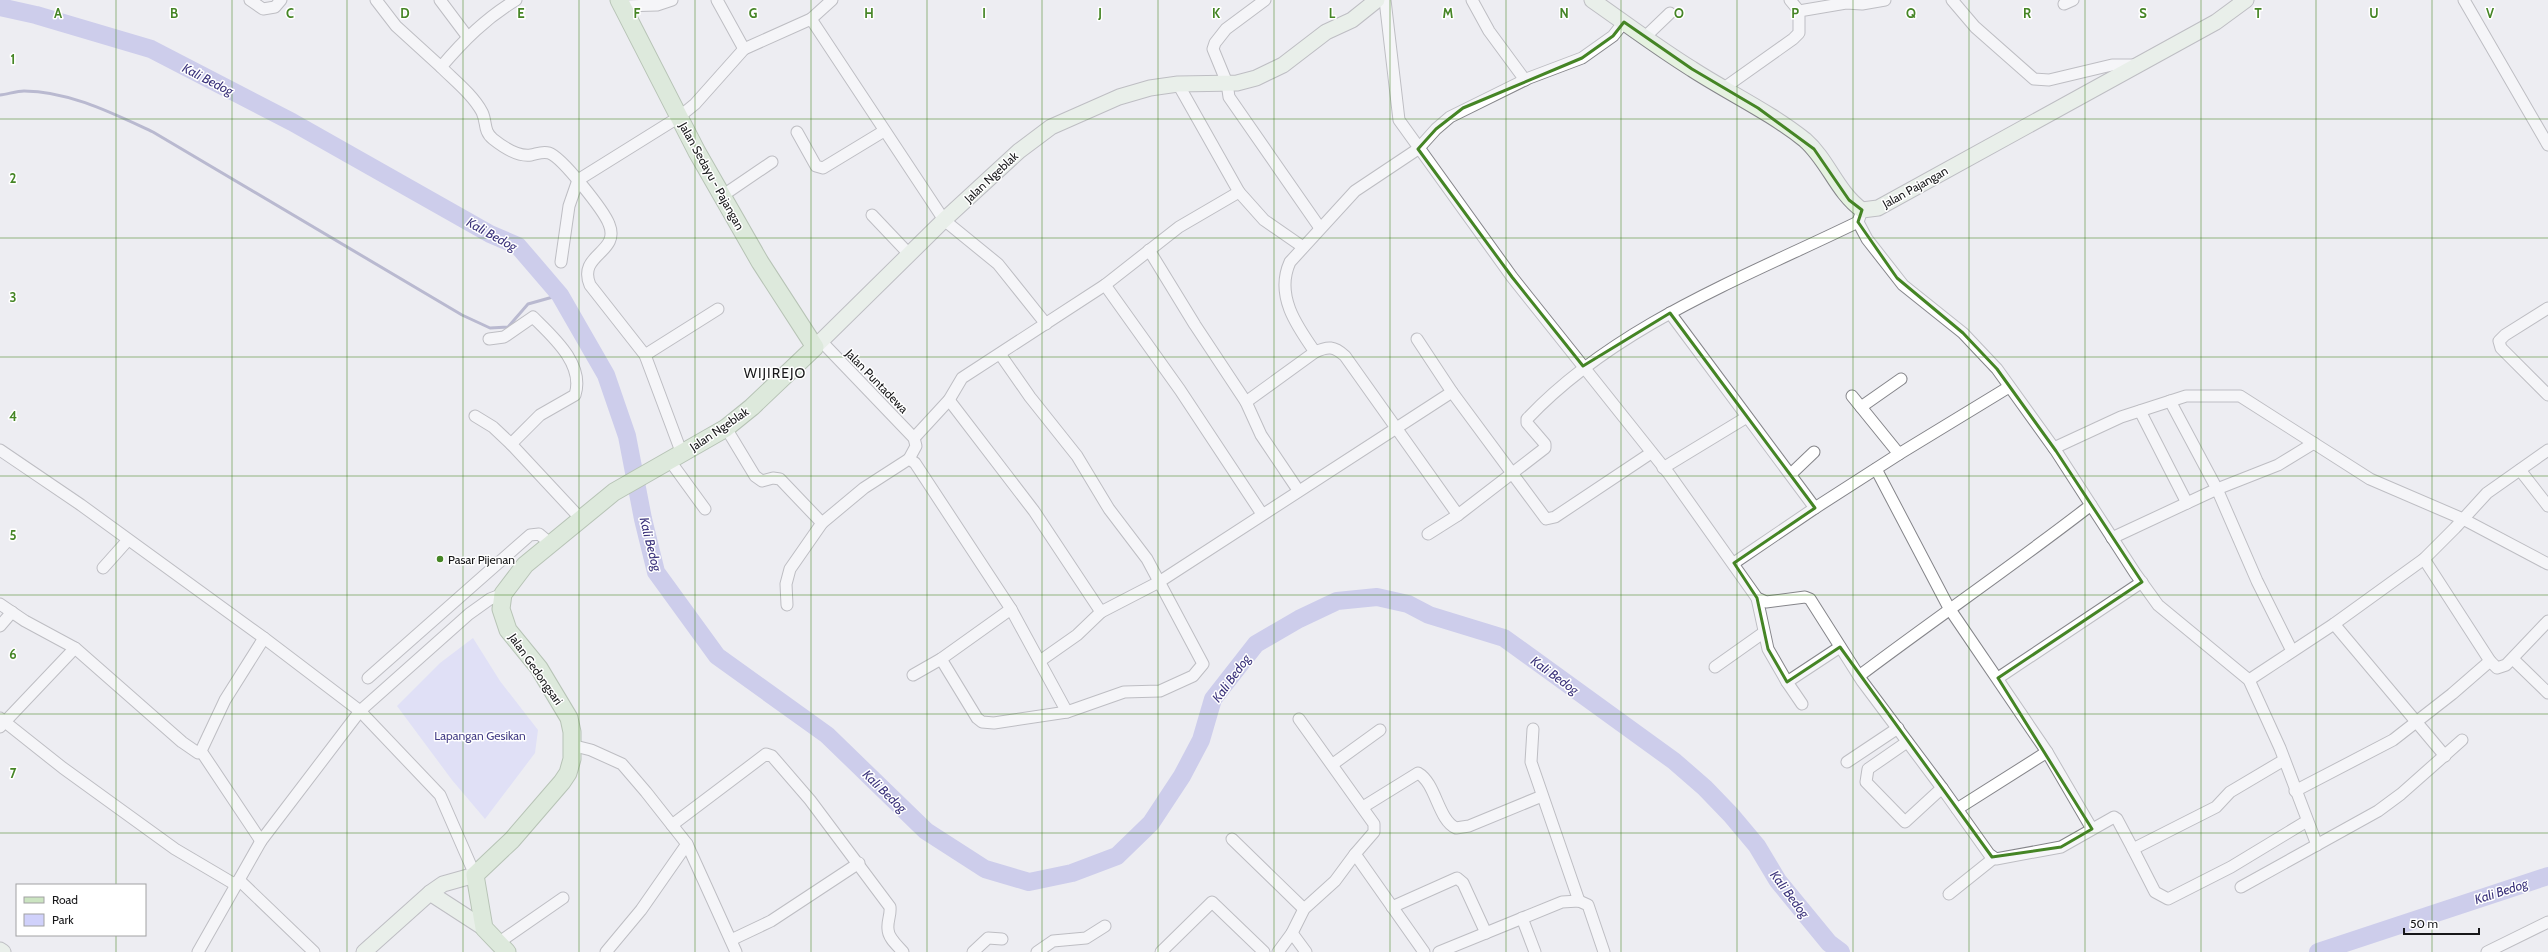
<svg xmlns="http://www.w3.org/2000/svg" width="2548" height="952" font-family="Cabin,sans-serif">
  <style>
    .green { fill: #d0d1fb }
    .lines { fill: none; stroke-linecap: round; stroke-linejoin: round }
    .stream { stroke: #7b7ba6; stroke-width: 3 }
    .river { stroke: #a6a6e2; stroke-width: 18 }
    .street-casing { stroke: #85858a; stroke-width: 13 }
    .secondary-casing { stroke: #85858a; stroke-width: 17 }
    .primary-casing { stroke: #75916c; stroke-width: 19 }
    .street { stroke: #fff; stroke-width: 11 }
    .secondary { stroke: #e5f2e0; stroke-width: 15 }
    .primary { stroke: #cbe4c1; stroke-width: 17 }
    .marked { fill: none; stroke: #458525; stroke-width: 3; stroke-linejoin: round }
    .grid { fill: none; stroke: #458525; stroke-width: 1; stroke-opacity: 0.55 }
    .poi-dot { fill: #458525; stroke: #fff; stroke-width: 1.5 }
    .labels { text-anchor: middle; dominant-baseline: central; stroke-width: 3; stroke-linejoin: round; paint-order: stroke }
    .street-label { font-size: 12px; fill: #171719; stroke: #fff }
    .poi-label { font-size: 12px; fill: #171719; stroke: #fff; text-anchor: start }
    .park-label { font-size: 12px; fill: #463f87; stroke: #fff }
    .water-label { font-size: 13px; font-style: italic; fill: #3c347c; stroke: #fff }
    .quarter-label { font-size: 14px; letter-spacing: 1px; fill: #171719; stroke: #fff }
    .grid-label { font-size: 13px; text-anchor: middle; font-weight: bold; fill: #458525; stroke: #fff; stroke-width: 3; stroke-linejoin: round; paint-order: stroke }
  </style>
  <rect width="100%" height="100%" fill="#ededf2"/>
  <polygon class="green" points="473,638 500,681 538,730 535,753 485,819 452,780 397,706 440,663"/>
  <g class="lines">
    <path class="stream" d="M0 95C8 94 17 91 24 91 69 91 114 114 153 132L462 315 490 328 508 327 528 304 560 295"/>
    <g class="river">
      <polyline points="0,7 36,15 151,49 292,122 490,234 518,246 560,295 606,375 627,436 643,519 656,572 717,656 827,735 926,831 985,869 1029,882 1072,873 1117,856 1151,823 1182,776 1201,740 1213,699 1256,644 1299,619 1337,601 1377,597 1408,604 1429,615 1504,638 1674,761 1705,788 1731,815 1757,846 1778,881 1829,943 1841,952"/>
      <polyline points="2318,952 2548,876"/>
    </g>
    <g class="street-casing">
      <g id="street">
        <polyline points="250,0 263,9 275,7 281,0"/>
        <path d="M376 0 396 26 441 67C464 40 486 18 516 0"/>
        <polyline points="440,0 467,36"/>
        <polyline points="717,0 744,49 811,19 832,0"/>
        <polyline points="1265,0 1226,29 1215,43 1213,49 1227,83 1229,97 1320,228"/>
        <polyline points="1385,0 1399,120 1512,277 1669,474 1757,598 1766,602 1805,597 1810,599 1862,681 1942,788"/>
        <polyline points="1472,0 1489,31 1525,80"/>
        <polyline points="1790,0 1799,11"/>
        <polyline points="1952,0 1975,27 2034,79 2049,80 2112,65 2135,65"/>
        <polyline points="2464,0 2548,145"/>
        <polyline points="2064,4 2073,0"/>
        <polyline points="623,6 657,5 672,0"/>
        <polyline points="811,19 944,220 998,264 1046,324"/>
        <polyline points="1645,37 1670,13"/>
        <path d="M441 67C454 80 473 95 482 112 487 122 483 131 493 139 503 147 518 157 531 155 537 154 542 151 549 153 562 157 604 211 609 224 621 253 577 254 590 285L645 355 682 454"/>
        <polyline points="1724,88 1793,39 1799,33 1799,11 1846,3 1862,4 1885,0"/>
        <polyline points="797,132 816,166 823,168 884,131"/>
        <polyline points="1239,192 1264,220 1303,247"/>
        <polyline points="722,196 772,162"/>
        <polyline points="1862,210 1858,222 1867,239 1903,285 1963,333 1997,369 2056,451 2135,573 2158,605 2249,680 2280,748 2317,845"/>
        <polyline points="872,215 909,254"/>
        <polyline points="1149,250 1195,325 1246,402"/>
        <polyline points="561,262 569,206 578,180 679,117 695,104 744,49"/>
        <polyline points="1105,285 1180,390 1262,514"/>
        <polyline points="2548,308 2505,335 2499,341 2501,348 2548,395"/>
        <polyline points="1670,313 1815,508 1899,454"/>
        <path d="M489 339 504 337 533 317C552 336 585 364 575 395L540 415 511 444 581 519"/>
        <polyline points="1417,339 1452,392"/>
        <polyline points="821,341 914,438 916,446 909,459"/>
        <polyline points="645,355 718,309"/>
        <polyline points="1852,396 1899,454 2009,387"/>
        <polyline points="949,400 1034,511 1101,612 1159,582 1452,392 1546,519 1555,517 1651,453"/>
        <polyline points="2170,401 2217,489 2278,465 2314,443"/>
        <polyline points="1861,407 1901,379"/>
        <polyline points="2140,411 2187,503"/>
        <polyline points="475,416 493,427 511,444"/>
        <polyline points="726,428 755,476 762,481 773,478 780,479 822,523 864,488 909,459 915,463 1011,609 1067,712"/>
        <polyline points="914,438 949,400 962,378 1105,285 1179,227 1239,192 1178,84"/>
        <polyline points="2054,448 2121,417 2186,396 2240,396 2370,479 2463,519 2548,564"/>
        <polyline points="0,450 81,505 264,638 360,711 440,795 475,875"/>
        <polyline points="670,461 705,509"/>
        <polyline points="1663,468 1747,417"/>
        <polyline points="1876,469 1949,608 2047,752 2092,829"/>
        <polyline points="2520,470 2548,506"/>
        <polyline points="1791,474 1814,452"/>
        <polyline points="1298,490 1261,435 1246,402 1315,352"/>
        <path d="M1458 515 1345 356C1334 346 1328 346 1315 352 1296 325 1275 295 1290 262L1355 191 1418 149 1436 129 1450 117 1529 78 1582 58 1613 36 1624 22"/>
        <path d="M1428 534 1458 515 1545 448V444L1527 423V419C1616 325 1743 278 1858 222"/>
        <polyline points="2112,538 2217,489 2257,581 2292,651"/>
        <polyline points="1734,563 1815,508"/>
        <polyline points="103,568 128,540"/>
        <polyline points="1757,598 1768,649 1787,682 1840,647"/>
        <polyline points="0,604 25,621 75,648 182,742 198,753 201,751"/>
        <polyline points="787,605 786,584 790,569 822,523"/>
        <polyline points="2334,624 2445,756"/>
        <polyline points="0,626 12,612"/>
        <polyline points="941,659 977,718 982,722 994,723 1067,712 1124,692 1160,691 1193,676 1203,664 1147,559 1109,509 1077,456 1030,397 1000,354"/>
        <polyline points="2513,659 2548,693"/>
        <polyline points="1040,661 1077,635 1101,612"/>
        <polyline points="2490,661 2497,668 2506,665 2548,621"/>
        <polyline points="1715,667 1763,633"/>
        <polyline points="913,675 941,659 1011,609"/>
        <path d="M1859 676C1936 618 2015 564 2091 505"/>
        <polyline points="368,678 530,535 539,534 551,544"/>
        <polyline points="1998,678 2142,582"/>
        <polyline points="2249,680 2334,624 2424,559 2455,528 2487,493 2548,450"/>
        <polyline points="1787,682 1802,704"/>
        <polyline points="0,718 63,768 175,849 236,885"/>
        <polyline points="1299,719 1374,824 1374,832 1355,854 1424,952"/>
        <polyline points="0,727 75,648"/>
        <polyline points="1533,729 1531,762 1579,901"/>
        <polyline points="1907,742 1868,769 1866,782 1905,822 1942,788 1989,854 1996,859 2061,847 2114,817 2117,819 2133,849 2216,807 2230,792 2284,760"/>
        <polyline points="571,745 591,750 622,764 646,792 687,844 736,952"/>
        <polyline points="1847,762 1898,728"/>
        <polyline points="1333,764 1380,730"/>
        <polyline points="2295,791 2393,740 2452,694 2490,661 2424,559"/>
        <path d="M1363 807 1418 773C1436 783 1438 820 1456 828L1469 826 1542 796"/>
        <polyline points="1957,809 2047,752"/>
        <path d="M672 825 766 754 772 756 810 800 890 907C891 915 887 921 888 929 888 938 898 946 903 952"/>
        <polyline points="1232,839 1304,909"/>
        <polyline points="261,841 201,751 225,700 264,638"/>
        <polyline points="2133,849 2155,892 2168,899 2231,867 2307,821"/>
        <polyline points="239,880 314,952"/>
        <polyline points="2241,887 2378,811 2401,794 2462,740"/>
        <polyline points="1949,894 1994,858"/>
        <polyline points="1392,907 1457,878 1463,883 1486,933"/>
        <polyline points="1522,918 1535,952"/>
        <polyline points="731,940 771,921 859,863"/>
        <polyline points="498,943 563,898"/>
        <polyline points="198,952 261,841 360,711 469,614 490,599 503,594"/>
        <polyline points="606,952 641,910 687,844"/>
        <polyline points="973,952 988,938 1002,939"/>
        <polyline points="1037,952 1053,941 1086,938 1105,926"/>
        <polyline points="1161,952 1212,902 1264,952"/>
        <polyline points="1278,952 1292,933"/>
        <polyline points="1306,952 1292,933 1304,909 1335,881 1355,854"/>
        <polyline points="1439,952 1562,902 1579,901 1588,905 1604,952"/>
        <polyline points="2487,952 2548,922"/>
      </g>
    </g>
    <g class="secondary-casing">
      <g id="secondary">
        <path d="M1592 0C1625 23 1658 48 1692 69 1729 93 1770 112 1805 140 1828 160 1837 192 1862 210L1878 208 2216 22 2246 0"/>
        <polyline points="815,347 944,220 1019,151 1051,127 1119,97 1150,88 1178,84 1237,83 1256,78 1283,65 1326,32 1352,20 1377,0"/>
        <polyline points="430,893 484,928"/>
        <polyline points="0,950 3,952"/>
        <polyline points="364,952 430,893 443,884 475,875"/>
      </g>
    </g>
    <g class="primary-casing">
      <polyline id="primary" points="507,952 484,928 475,875 512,840 562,782 568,773 572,759 572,732 569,718 539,668 508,630 501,609 503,594 525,565 614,492 726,428 752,407 815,347 760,262 697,152 619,0"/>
    </g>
    <use href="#street" class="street"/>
    <use href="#secondary" class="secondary"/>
    <use href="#primary" class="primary"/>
  </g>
  <path d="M0 0H2548V952H0ZM1624 22 1692 69 1758 108 1814 149 1849 200 1862 210 1858 222 1897 278 1963 333 1997 369 2056 451 2142 582 1998 678 2092 829 2061 847 1992 857 1840 647 1787 682 1768 649 1757 598 1734 563 1815 508 1670 313 1583 366 1512 277 1418 149 1436 129 1463 108 1582 58 1613 36Z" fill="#ededf2" fill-opacity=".55" fill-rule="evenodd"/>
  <path class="marked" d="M1624 22 1692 69 1758 108 1814 149 1849 200 1862 210 1858 222 1897 278 1963 333 1997 369 2056 451 2142 582 1998 678 2092 829 2061 847 1992 857 1840 647 1787 682 1768 649 1757 598 1734 563 1815 508 1670 313 1583 366 1512 277 1418 149 1436 129 1463 108 1582 58 1613 36Z"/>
  <path class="grid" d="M116 0V885M232 0V952M347 0V952M463 0V952M579 0V952M695 0V952M811 0V952M927 0V952M1042 0V952M1158 0V952M1274 0V952M1390 0V952M1506 0V952M1621 0V952M1737 0V952M1853 0V952M1969 0V952M2085 0V952M2201 0V952M2316 0V952M2432 0V952M0 119H2548M0 238H2548M0 357H2548M0 476H2548M0 595H2548M0 714H2548M0 833H2548M116 935V952"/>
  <circle class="poi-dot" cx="440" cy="559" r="4"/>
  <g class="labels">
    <g class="street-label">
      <text transform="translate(712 176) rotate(61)">Jalan Sedayu - Pajangan</text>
      <text transform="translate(991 177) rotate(-43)">Jalan Ngeblak</text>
      <text transform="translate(1915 187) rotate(-29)">Jalan Pajangan</text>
      <text transform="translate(877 381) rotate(46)">Jalan Puntadewa</text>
      <text transform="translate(719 429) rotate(-34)">Jalan Ngeblak</text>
      <text transform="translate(536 669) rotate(55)">Jalan Gedongsari</text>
    </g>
    <g class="poi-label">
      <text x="448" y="559">Pasar Pijenan</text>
    </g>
    <g class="park-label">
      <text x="480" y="735">Lapangan Gesikan</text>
    </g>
    <g class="water-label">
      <text transform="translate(208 79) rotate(27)">Kali Bedog</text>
      <text transform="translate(492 234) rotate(29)">Kali Bedog</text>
      <text transform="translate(651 544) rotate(76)">Kali Bedog</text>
      <text transform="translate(1555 675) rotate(36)">Kali Bedog</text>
      <text transform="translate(1231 678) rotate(-54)">Kali Bedog</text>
      <text transform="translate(885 791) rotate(44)">Kali Bedog</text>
      <text transform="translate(2501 891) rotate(-18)">Kali Bedog</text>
      <text transform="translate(1790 894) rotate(53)">Kali Bedog</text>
    </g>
    <g class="quarter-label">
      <text x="775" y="373">WIJIREJO</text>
    </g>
  </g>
  <g class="grid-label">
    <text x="58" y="18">A</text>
    <text x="174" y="18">B</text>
    <text x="290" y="18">C</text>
    <text x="405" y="18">D</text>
    <text x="521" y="18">E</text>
    <text x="637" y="18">F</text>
    <text x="753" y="18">G</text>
    <text x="869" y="18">H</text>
    <text x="984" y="18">I</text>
    <text x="1100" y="18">J</text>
    <text x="1216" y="18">K</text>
    <text x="1332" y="18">L</text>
    <text x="1448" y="18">M</text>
    <text x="1564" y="18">N</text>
    <text x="1679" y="18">O</text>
    <text x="1795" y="18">P</text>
    <text x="1911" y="18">Q</text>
    <text x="2027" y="18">R</text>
    <text x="2143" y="18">S</text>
    <text x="2258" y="18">T</text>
    <text x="2374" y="18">U</text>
    <text x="2490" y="18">V</text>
    <text x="13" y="64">1</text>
    <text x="13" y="183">2</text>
    <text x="13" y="302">3</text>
    <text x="13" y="421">4</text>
    <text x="13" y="540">5</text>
    <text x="13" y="659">6</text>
    <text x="13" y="778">7</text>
  </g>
  <rect x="16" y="884" width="130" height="52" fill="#ffffff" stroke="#a2a2a3"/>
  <rect x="24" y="897" width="20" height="6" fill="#cbe4c1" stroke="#a2a2a3"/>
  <text x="52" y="904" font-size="12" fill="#171719">Road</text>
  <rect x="24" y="914" width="20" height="12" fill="#d0d1fb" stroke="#a2a2a3"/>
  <text x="52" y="924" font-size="12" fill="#171719">Park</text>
  <path d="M2404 928v6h75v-6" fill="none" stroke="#171719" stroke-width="2"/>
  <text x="2410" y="928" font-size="12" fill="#171719" stroke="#ffffff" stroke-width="3" paint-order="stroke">50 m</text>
</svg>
